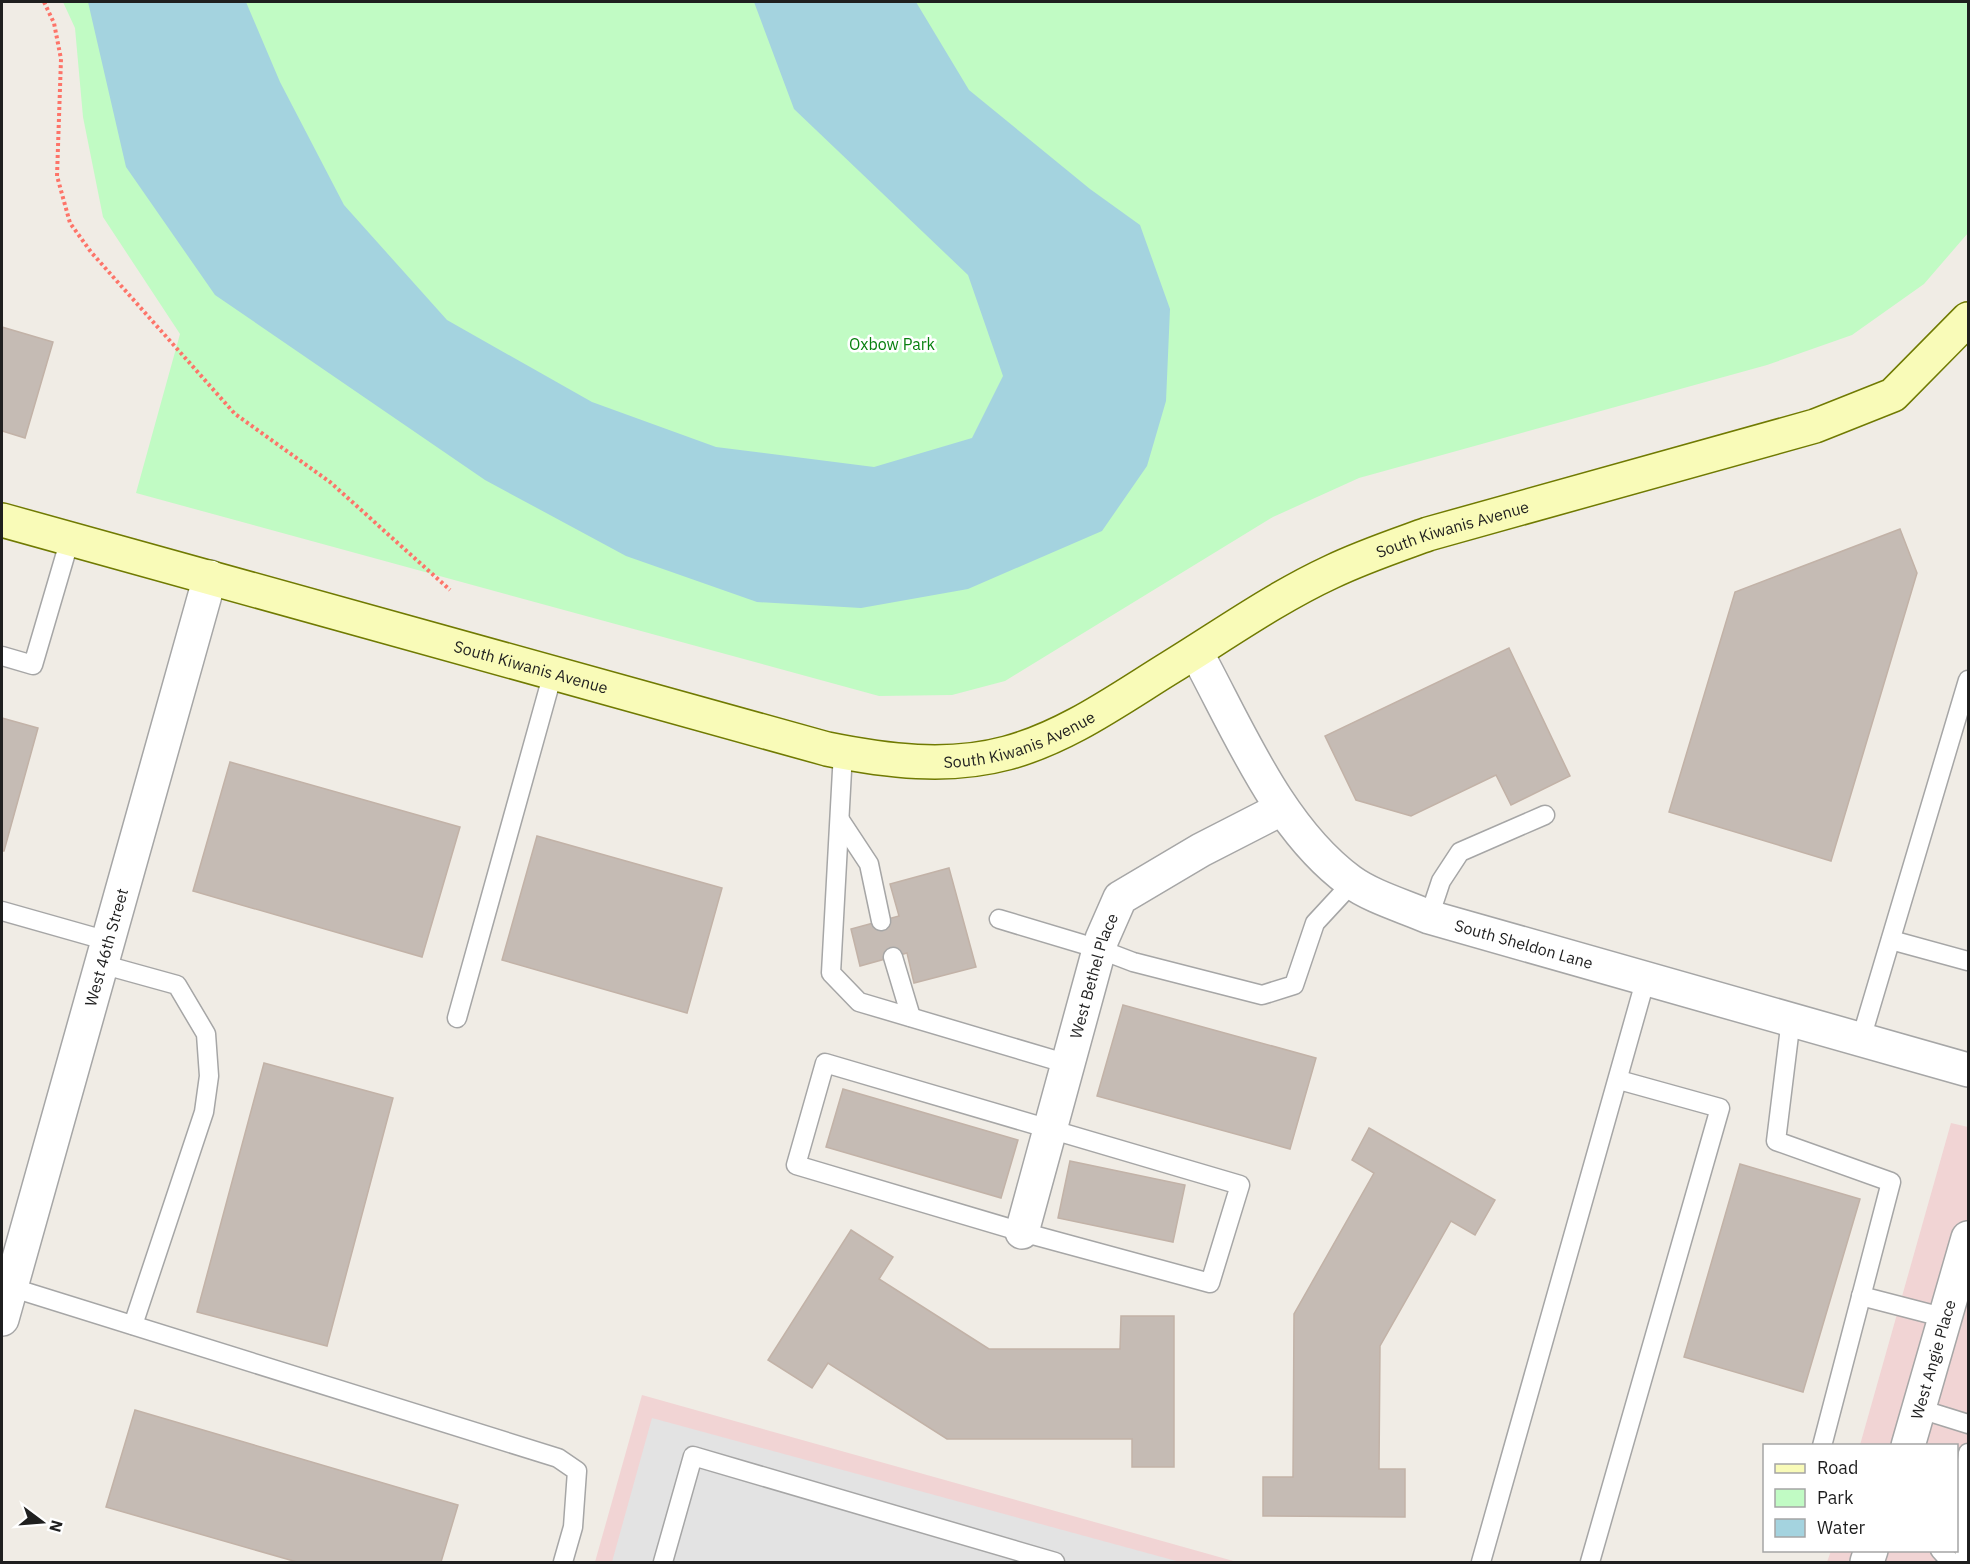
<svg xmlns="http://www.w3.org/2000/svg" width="1970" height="1564" font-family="'IBM Plex Sans',sans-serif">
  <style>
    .commercial { fill: #f1d4d4 }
    .park { fill: #c1fbc4 }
    .parking { fill: #e3e3e3 }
    .water { fill: #a4d3df }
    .building { fill: #c5bbb4; stroke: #c2b2a7; stroke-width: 1.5 }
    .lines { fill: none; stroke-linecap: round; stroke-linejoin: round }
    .lane-casing { stroke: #a6a6a6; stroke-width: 21 }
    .street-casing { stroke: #a6a6a6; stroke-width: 36 }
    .secondary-casing { stroke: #707a02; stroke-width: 36 }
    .path { stroke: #fd7469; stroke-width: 4; stroke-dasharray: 3 3; stroke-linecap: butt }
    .lane { stroke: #fff; stroke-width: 18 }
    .street { stroke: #fff; stroke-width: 33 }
    .secondary { stroke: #f9fbb8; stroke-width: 33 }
    .labels { text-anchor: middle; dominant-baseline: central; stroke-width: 5; stroke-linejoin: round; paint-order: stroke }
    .park-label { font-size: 16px; fill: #098110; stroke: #fff }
    .street-label { font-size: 16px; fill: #1f1f1f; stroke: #fff }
  </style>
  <rect width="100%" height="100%" fill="#f0ece5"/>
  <g class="commercial">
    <polygon points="1951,1123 1968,1127 1968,1562 1827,1562 1831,1551 1956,1550 1956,1446 1860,1445"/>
    <polygon points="642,1395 1237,1562 595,1562"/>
  </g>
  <polygon class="park" points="63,2 1968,2 1968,233 1924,284 1852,335 1767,365 1359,478 1273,517 1005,681 952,695 879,696 136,493 180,334 103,217 83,117 75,28"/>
  <polygon class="parking" points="652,1418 1180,1562 612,1562"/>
  <polygon class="water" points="88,2 246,2 280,82 344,205 447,320 592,402 716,447 874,467 972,438 1003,376 968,275 794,109 754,2 916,2 969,90 1090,189 1140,225 1170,309 1166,401 1147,466 1102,531 968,589 861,608 757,602 626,556 485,480 215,295 126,167"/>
  <g class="building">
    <polygon points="2,327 53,342 25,438 2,431"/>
    <polygon points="1900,529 1917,573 1831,861 1669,812 1735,592"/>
    <polygon points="1509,648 1570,776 1511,805 1496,775 1411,816 1356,800 1325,736"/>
    <polygon points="2,718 38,728 4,851 2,851"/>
    <polygon points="230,762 460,827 422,957 193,891"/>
    <polygon points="537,836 722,888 687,1013 502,960"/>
    <polygon points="949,868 976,967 914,983 907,953 860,966 851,929 899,916 890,884"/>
    <polygon points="1123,1005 1316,1058 1290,1149 1097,1096"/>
    <polygon points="264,1063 393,1098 327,1346 197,1312"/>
    <polygon points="843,1089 1018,1140 1001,1198 826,1147"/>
    <polygon points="1369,1128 1495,1200 1475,1235 1451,1221 1380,1346 1379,1469 1405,1469 1405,1517 1263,1516 1263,1477 1293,1477 1294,1314 1374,1173 1352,1160"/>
    <polygon points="1070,1161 1185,1185 1173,1242 1058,1218"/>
    <polygon points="1740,1164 1860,1199 1803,1392 1684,1357"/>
    <polygon points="851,1230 893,1257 879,1279 989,1349 1120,1349 1121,1316 1174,1316 1174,1467 1132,1467 1132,1439 947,1439 828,1363 812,1388 768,1360"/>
    <polygon points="135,1410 458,1505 441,1562 297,1562 106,1507"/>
  </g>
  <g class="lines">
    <g class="lane-casing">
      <g id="lane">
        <polyline points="2,656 33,665 70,539"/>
        <polyline points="843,752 831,973 859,1002 1068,1064"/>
        <polyline points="840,820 869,864 881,921"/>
        <polyline points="2,911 108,941"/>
        <polyline points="1429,917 1441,881 1460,852 1545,815"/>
        <polyline points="999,919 1099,949 1133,962 1262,995 1294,985 1315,923 1352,883"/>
        <polyline points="1891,940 1968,961"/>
        <polyline points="893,957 911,1017"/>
        <polyline points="101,964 177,985 206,1034 209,1076 204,1112 133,1325"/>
        <polyline points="457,1018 553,673"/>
        <polyline points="1791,1019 1776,1141 1891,1182 1822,1446"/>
        <polyline points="1861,1039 1968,680"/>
        <polygon points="825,1063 1240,1185 1210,1283 1022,1232 796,1165"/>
        <polyline points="10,1287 558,1458 577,1471 573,1527 563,1562"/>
        <polyline points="1861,1296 1946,1318"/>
        <polyline points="1920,1409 1968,1424"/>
        <polyline points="1940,1550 1951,1562"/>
        <polyline points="663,1562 693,1456 1055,1562"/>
        <polyline points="1481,1562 1646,978"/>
        <polyline points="1590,1562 1720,1108 1619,1080"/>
        <polyline points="1967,1562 1958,1525 1968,1453"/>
      </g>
    </g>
    <g class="street-casing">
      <g id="street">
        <path id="s1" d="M1196 652C1238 729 1278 828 1350 881 1372 897 1404 906 1429 917L1968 1070"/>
        <path id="s2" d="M1022 1232 1102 939 1120 898 1201 850 1281 809"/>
        <path id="s3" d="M2 1319 210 577"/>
        <path id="s4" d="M1908 1446 1968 1238"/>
        <polyline points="1867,1562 1871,1550"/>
      </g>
    </g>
    <g class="secondary-casing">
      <g id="secondary">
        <path id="s5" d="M2 520 827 749C886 761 948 769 1007 753 1067 737 1119 699 1171 667 1223 635 1275 598 1331 572 1362 557 1395 546 1428 534L1815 426 1893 395 1968 319"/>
      </g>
    </g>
    <polyline class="path" points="44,2 54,23 61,59 57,176 70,223 91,252 235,414 330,482 450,590"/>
    <use href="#lane" class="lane"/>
    <use href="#street" class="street"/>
    <use href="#secondary" class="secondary"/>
  </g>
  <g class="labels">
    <g class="park-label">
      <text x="892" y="344">Oxbow Park</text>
    </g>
    <g class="street-label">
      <text stroke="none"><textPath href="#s5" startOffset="1539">South Kiwanis Avenue</textPath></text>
      <text stroke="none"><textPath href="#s5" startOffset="549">South Kiwanis Avenue</textPath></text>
      <text stroke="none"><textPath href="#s5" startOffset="1053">South Kiwanis Avenue</textPath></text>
      <text stroke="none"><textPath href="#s1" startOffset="464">South Sheldon Lane</textPath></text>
      <text stroke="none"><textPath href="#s3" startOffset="386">West 46th Street</textPath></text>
      <text stroke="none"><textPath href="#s2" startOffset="266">West Bethel Place</textPath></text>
      <text stroke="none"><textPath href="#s4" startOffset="90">West Angie Place</textPath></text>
    </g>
  </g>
  <rect width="1970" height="1564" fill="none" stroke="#1f1f1f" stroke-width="6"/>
  <rect x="1763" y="1444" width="195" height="108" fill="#ffffff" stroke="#a5a5a5" stroke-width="1.5"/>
  <rect x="1775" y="1464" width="30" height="9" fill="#f9fbb8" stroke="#a5a5a5" stroke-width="1.5"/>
  <text x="1817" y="1474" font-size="18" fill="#1f1f1f">Road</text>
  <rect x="1775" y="1489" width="30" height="18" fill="#c1fbc4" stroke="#a5a5a5" stroke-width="1.5"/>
  <text x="1817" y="1504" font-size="18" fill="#1f1f1f">Park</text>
  <rect x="1775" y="1519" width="30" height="18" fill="#a4d3df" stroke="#a5a5a5" stroke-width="1.5"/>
  <text x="1817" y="1534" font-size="18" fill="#1f1f1f">Water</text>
  <g transform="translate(42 1522) rotate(106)" stroke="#ffffff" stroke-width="4.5" paint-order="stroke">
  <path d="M0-4.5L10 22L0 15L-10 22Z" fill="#1f1f1f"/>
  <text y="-9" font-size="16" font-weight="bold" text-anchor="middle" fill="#1f1f1f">N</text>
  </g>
</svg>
